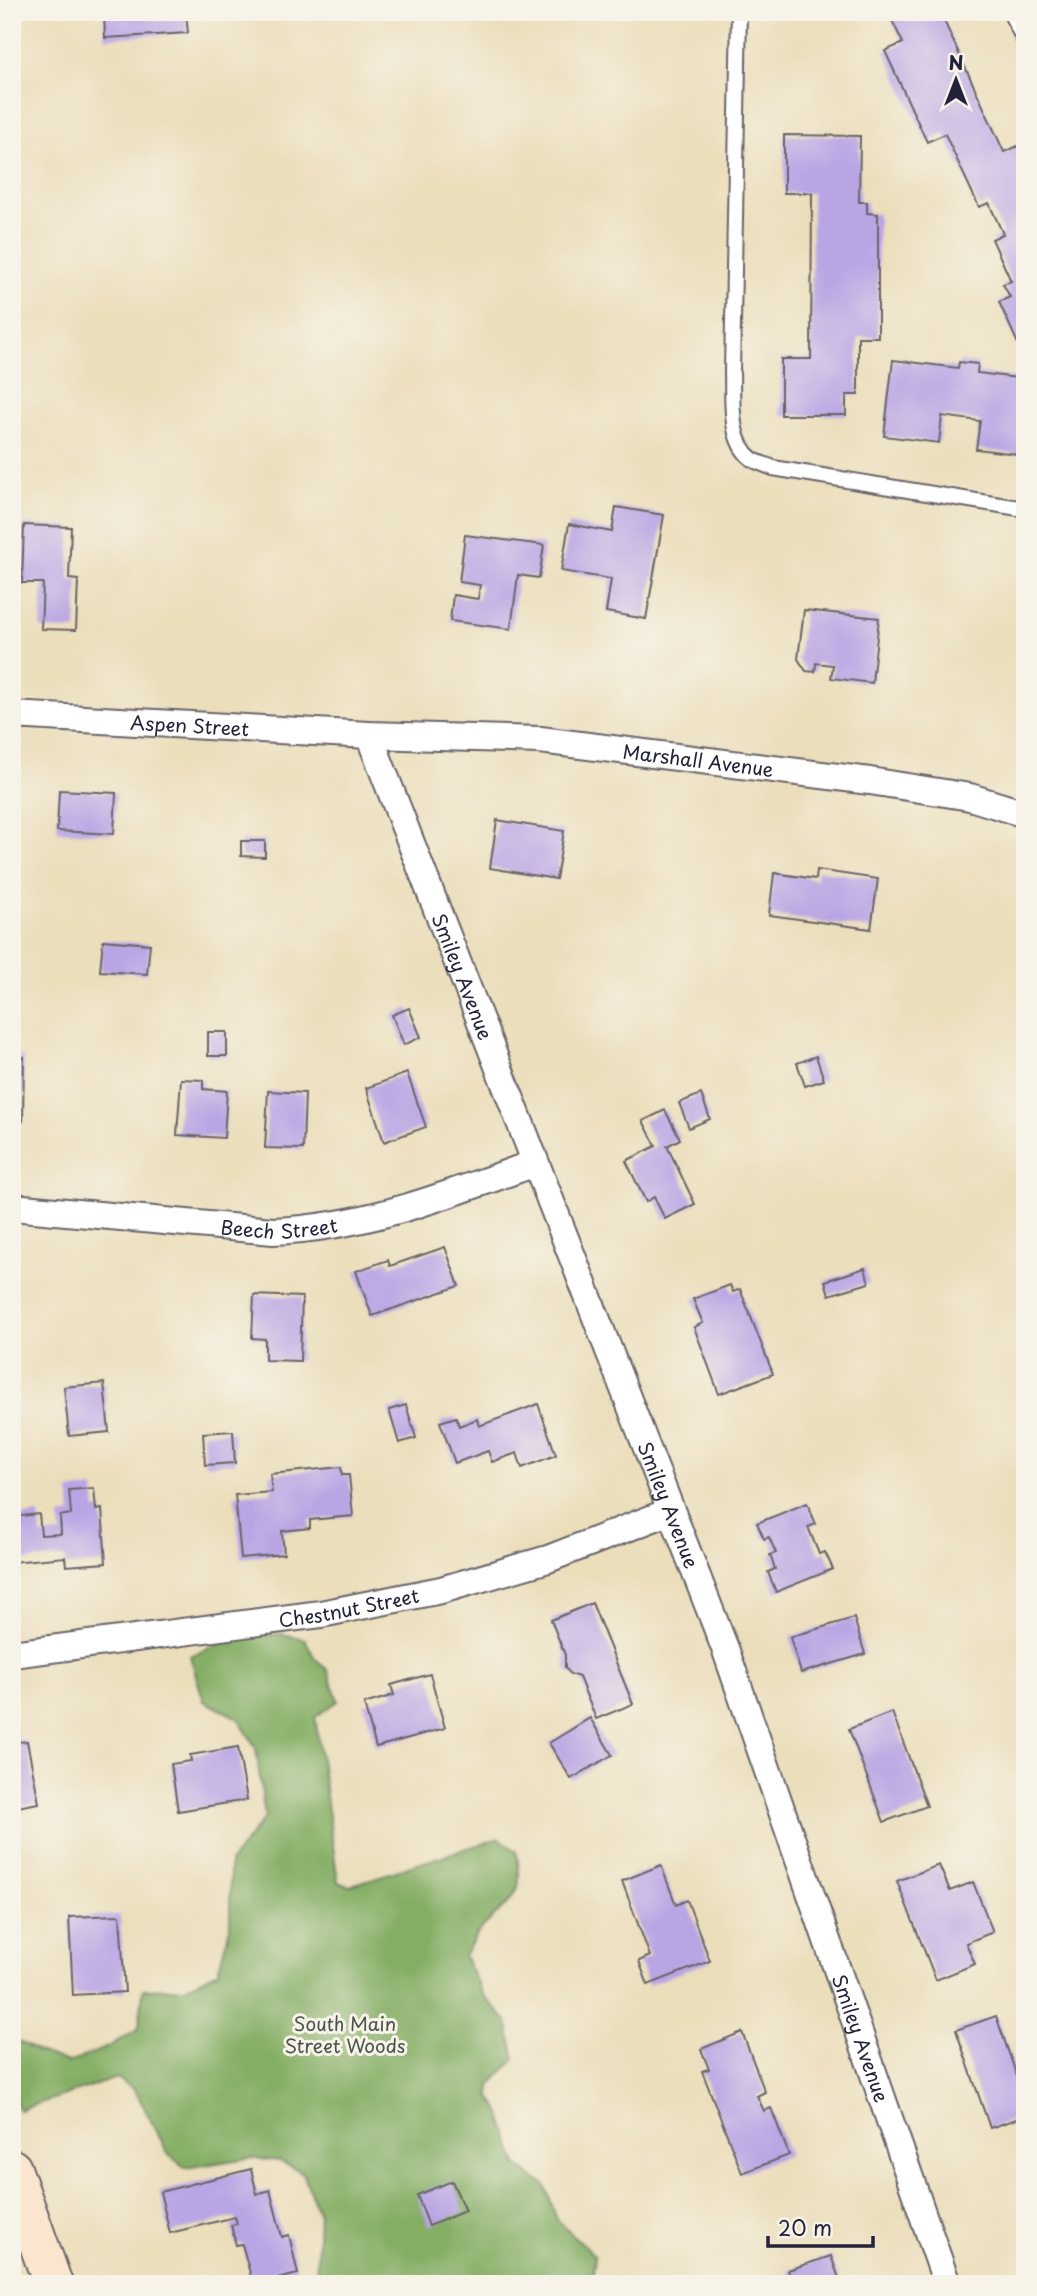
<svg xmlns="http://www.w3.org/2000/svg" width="1037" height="2296" font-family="'Playpen Sans',sans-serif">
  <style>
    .forest { fill: #85ae65; stroke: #546850; stroke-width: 2 }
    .building { fill: #baa5e4 }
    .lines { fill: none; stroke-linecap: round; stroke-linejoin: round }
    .service-casing { stroke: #686468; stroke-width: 18 }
    .minor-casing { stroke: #686468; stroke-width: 30 }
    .secondary-casing { stroke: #686468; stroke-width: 42 }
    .service { stroke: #fff; stroke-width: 14 }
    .minor { stroke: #fff; stroke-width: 26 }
    .secondary { stroke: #fbe5cf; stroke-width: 38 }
    .labels { text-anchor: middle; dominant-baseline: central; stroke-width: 6; stroke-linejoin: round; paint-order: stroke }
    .street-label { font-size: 19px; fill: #22223b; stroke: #f7f3e8 }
    .park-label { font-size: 19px; fill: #4a544c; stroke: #f7f3e8 }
  </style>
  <rect width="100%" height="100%" fill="#f7f3e8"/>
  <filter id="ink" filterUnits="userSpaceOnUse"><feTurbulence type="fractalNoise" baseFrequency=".0143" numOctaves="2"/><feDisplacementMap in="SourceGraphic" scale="14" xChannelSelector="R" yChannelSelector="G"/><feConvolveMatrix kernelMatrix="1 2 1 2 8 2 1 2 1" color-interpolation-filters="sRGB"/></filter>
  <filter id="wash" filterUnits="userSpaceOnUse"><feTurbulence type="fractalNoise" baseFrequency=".00686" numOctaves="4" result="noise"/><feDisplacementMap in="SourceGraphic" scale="28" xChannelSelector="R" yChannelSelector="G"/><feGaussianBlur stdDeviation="1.57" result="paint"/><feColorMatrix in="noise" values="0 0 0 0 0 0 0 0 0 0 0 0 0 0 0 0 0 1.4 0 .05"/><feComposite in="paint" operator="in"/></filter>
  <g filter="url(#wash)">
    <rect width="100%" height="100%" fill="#ebdebb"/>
    <path class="forest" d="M283 1634 305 1639 314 1657 328 1671 338 1701 315 1717 338 1882 349 1886 499 1838 516 1851C526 1898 512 1897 483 1927 475 1935 470 1946 464 1956L483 1995 507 2021 515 2059 491 2084 490 2097 499 2109 518 2167 545 2185 557 2220 595 2256 592 2284H316L319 2215 303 2173 280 2161 247 2158 186 2168 169 2155 135 2090 117 2078 19 2110 12 2089V2038L38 2052 68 2063 108 2047 139 2028 143 1989 185 1988 218 1971 230 1927V1862L265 1817 256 1748 238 1718 204 1701 190 1656 236 1637Z"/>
    <g id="blocks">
      <g class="building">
        <polygon points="104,12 186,12 188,33 105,38"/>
        <polygon points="888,12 940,12 1004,152 1025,143 1025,359 999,302 1010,297 1003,284 1011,281 992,239 1003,234 989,203 979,207 945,134 927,142 885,51 903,43"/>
        <polygon points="784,135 860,136 859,202 867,202 867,213 878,214 878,337 858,337 858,395 846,395 846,415 781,415 781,359 811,359 812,193 784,193"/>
        <polygon points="893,360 958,368 959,362 978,364 977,373 1025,379 1025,455 976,449 980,421 942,416 939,443 884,436"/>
        <polygon points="616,507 664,515 646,619 606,612 611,579 561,571 569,524 612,532"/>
        <polygon points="24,525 71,527 69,579 78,580 76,630 41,629 43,583 22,583"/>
        <polygon points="465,535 544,545 539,578 518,575 511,629 450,621 453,595 478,599 480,585 459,582"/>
        <polygon points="804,610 879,618 872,683 831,678 833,665 816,663 815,672 806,671 798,659"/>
        <polygon points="59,790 116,793 114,834 57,831"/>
        <polygon points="497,820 564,831 556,879 490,868"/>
        <polygon points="241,841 265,841 265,857 241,856"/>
        <polygon points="817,870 878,879 871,929 769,915 774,873 816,879"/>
        <polygon points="103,940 150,944 147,974 100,971"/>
        <polygon points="409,1008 421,1037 404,1045 392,1015"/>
        <rect x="208" y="1032" width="19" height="24"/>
        <polygon points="816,1056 824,1080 805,1086 797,1063"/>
        <polygon points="12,1057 24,1057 23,1121 12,1121"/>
        <polygon points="407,1073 426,1127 384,1142 366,1088"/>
        <polygon points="181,1079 203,1080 203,1089 227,1091 224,1138 177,1135"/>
        <polygon points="268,1091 305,1093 303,1149 265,1148"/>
        <polygon points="701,1094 710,1119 689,1128 679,1103"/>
        <polygon points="665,1110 680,1139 667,1146 695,1204 665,1219 654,1197 646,1202 626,1161 656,1146 643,1121"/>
        <polygon points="445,1247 459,1286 372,1316 356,1271 388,1260 390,1266"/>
        <polygon points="865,1268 869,1283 829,1295 825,1281"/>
        <polygon points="730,1285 733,1292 740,1289 773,1374 719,1394 694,1327 703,1323 693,1299"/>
        <polygon points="254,1295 302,1297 300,1361 265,1360 265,1339 252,1338"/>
        <polygon points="104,1383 109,1432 69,1436 64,1387"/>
        <polygon points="538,1404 556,1455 522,1468 517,1453 492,1462 488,1451 455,1463 440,1422 456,1417 459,1426 477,1419 479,1426"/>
        <polygon points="406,1405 416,1438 399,1443 389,1410"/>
        <polygon points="233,1431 235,1463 205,1465 203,1433"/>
        <polygon points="341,1467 342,1475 349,1475 353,1516 310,1520 310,1528 282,1531 284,1554 241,1558 235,1495 272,1492 270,1474"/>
        <polygon points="94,1488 96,1510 102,1509 106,1563 66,1566 65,1557 12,1562 12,1517 39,1514 41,1535 61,1534 60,1516 71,1514 69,1490"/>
        <polygon points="807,1503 816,1524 808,1527 819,1554 825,1552 833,1569 776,1592 768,1572 775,1569 770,1555 776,1553 769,1537 764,1539 757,1523"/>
        <polygon points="592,1603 633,1704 596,1719 579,1677 570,1674 565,1667 565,1655 551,1620"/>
        <polygon points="854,1618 865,1654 801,1673 790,1637"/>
        <polygon points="430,1674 445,1728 376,1747 364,1704 394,1695 391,1685"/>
        <polygon points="892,1712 927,1806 884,1822 849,1729"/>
        <polygon points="12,1715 19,1742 27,1741 39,1803 12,1808"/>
        <polygon points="590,1718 612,1755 571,1779 549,1743"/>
        <polygon points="238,1747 247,1800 178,1811 171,1764 191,1761 190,1755"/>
        <polygon points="661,1865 676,1905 687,1900 710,1961 648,1985 639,1961 650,1956 622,1881"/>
        <polygon points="939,1865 950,1891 973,1882 993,1932 966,1943 975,1964 936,1980 897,1881"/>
        <polygon points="120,1915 125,1992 73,1995 69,1917"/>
        <polygon points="996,2016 1025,2099 1025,2116 990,2128 956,2030"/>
        <polygon points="742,2032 765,2092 757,2096 764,2111 771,2108 789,2155 742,2173 702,2071 709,2069 701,2049"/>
        <polygon points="251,2169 257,2194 270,2190 282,2237 289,2235 298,2274 257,2284 253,2284 242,2244 236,2245 231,2225 237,2224 235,2217 170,2233 160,2192"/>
        <polygon points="452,2181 465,2211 429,2226 417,2195"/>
        <polygon points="831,2256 841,2284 792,2284 788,2270"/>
      </g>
    </g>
  </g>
  <g filter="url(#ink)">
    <use href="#blocks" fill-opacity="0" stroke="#686468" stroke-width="2"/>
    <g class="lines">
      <g class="service-casing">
        <g id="service">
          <path d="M739 12 732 372C733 399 728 441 752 459 758 463 767 465 773 468L1025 509"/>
          <polyline points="1010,12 1025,42"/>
        </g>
      </g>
      <g class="minor-casing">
        <g id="minor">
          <path id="s1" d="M12 715 369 735 540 740 870 781 970 797 1025 814"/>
          <path id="s2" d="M369 735 726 1651 947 2284"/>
          <path id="s3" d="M12 1207 273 1231C365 1228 450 1194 535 1163"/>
          <path id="s4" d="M12 1654 321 1614 441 1590 548 1559 671 1511"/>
        </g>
      </g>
      <g class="secondary-casing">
        <polyline id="secondary" points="12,2169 53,2284"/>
      </g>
      <use href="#service" class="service"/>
      <use href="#minor" class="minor"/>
      <use href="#secondary" class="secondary"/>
    </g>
  </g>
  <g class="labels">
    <g class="street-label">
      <text stroke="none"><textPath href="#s1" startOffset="178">Aspen Street</textPath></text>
      <text stroke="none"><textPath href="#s1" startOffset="688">Marshall Avenue</textPath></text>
      <text stroke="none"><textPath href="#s2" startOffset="259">Smiley Avenue</textPath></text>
      <text stroke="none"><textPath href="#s3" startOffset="268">Beech Street</textPath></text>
      <text stroke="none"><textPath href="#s2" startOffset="826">Smiley Avenue</textPath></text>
      <text stroke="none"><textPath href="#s4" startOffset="340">Chestnut Street</textPath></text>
      <text stroke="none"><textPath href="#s2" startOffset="1393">Smiley Avenue</textPath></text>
    </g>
    <g class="park-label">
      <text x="345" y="2023">South Main<tspan x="345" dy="22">Street Woods</tspan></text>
    </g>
  </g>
  <rect width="1037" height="2296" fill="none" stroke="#f7f3e8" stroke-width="42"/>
  <g transform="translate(956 80)" stroke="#f7f3e8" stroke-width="5" paint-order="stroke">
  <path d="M0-5L12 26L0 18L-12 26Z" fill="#22223b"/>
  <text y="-10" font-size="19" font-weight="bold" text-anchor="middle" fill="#22223b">N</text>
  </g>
  <path d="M768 2236v10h105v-10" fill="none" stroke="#22223b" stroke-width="3.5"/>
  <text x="778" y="2236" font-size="21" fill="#22223b" stroke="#f7f3e8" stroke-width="5" paint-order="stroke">20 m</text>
</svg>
